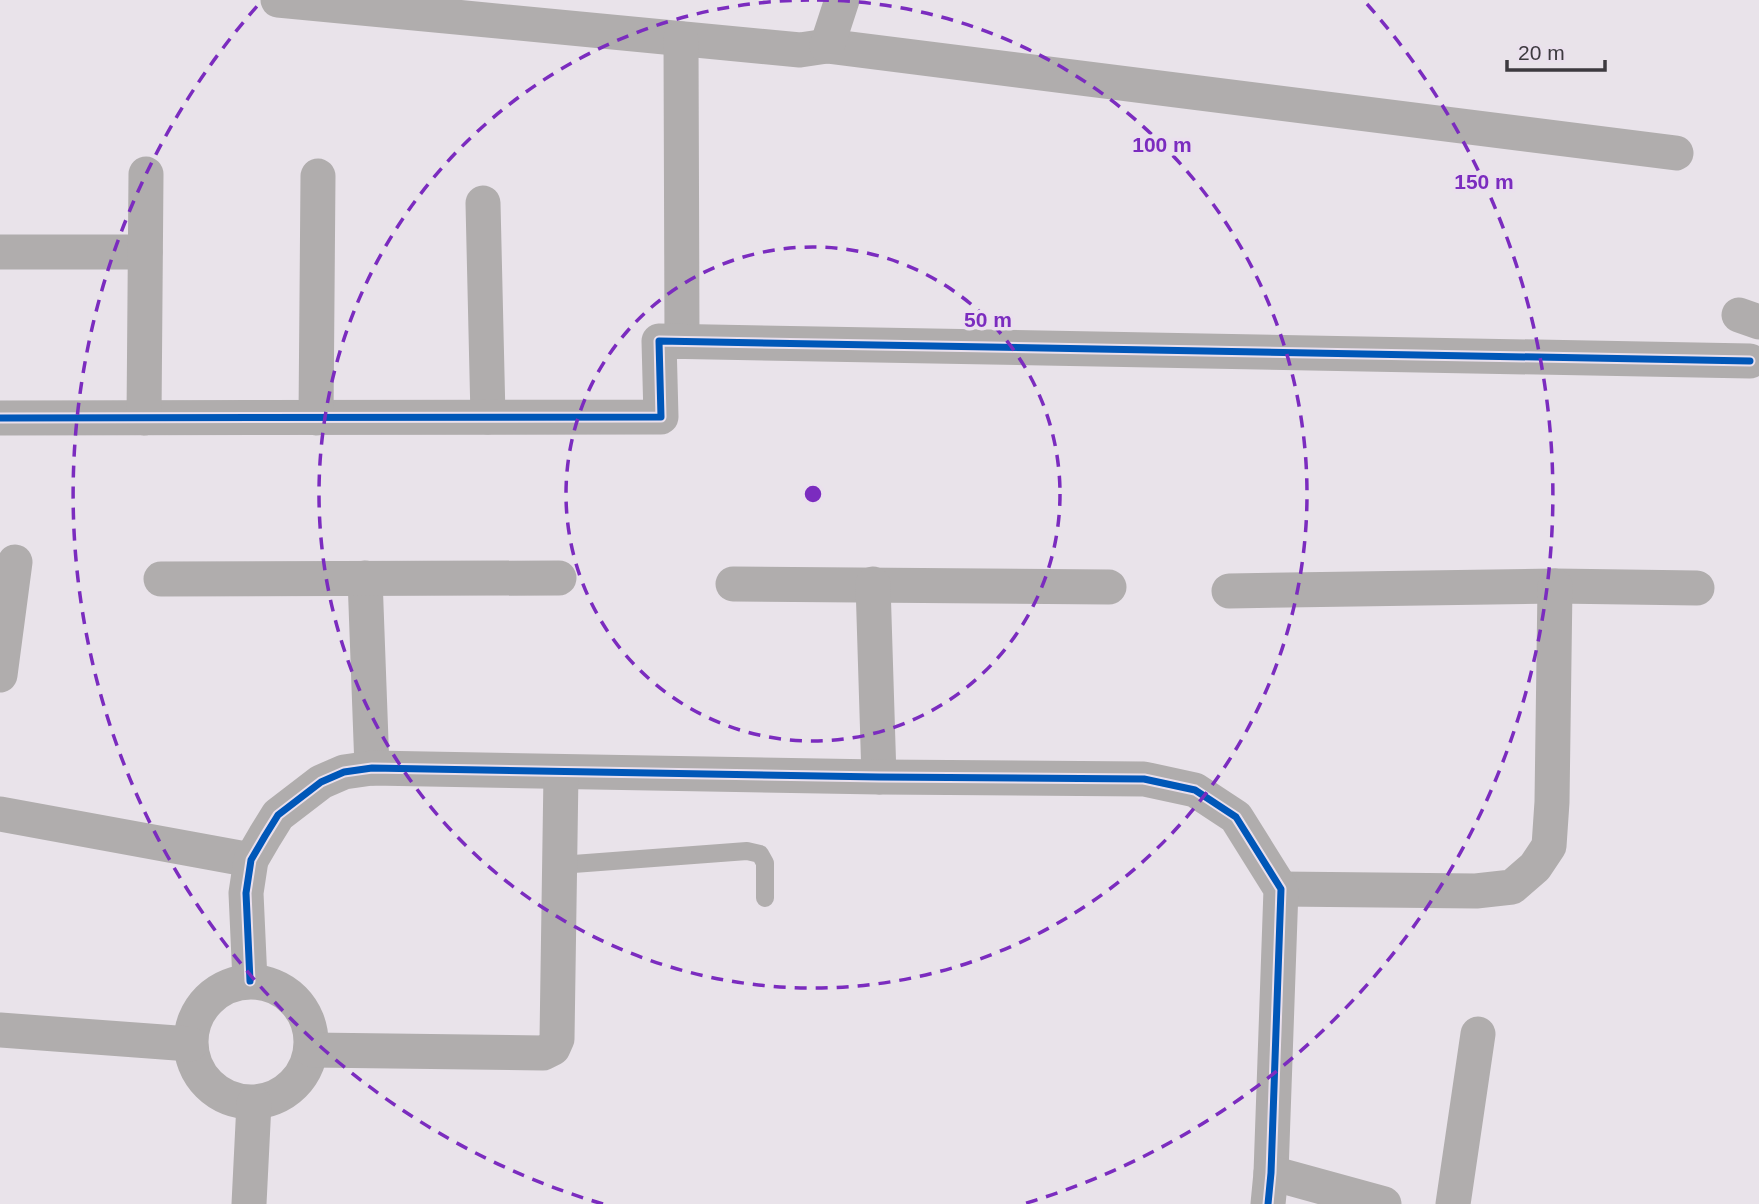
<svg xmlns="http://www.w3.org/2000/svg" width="1759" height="1204" font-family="Helvetica,sans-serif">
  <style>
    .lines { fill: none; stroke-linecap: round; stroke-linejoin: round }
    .lane { stroke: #b0adad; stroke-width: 18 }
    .street { stroke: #b0adad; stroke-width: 35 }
    .cycleway-casing { stroke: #eae0ed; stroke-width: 11 }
    .cycleway { stroke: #0057b8; stroke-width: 7 }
    .ring { fill: none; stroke: #7b2cbf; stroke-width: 3.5; stroke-dasharray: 12 9 }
    .centre { fill: #7b2cbf; stroke: #eae0ed; stroke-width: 3.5 }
    .ring-label { font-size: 21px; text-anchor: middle; font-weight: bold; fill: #7b2cbf; stroke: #eae0ed; stroke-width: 7; stroke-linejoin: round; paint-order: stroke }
  </style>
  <rect width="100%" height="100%" fill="#e9e3ea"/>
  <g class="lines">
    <polyline class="lane" points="560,865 747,851 760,854 765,863 765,898"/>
    <g class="street">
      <polyline points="278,0 800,50 827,46 1676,153"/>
      <polyline points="681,39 682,341"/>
      <polyline points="827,46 842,0"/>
      <polyline points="483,203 488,417"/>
      <polyline points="0,252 145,252"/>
      <polyline points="1739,315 1759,322"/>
      <polyline points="0,418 661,417 659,341 1750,361"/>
      <polyline points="144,418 146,174"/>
      <polyline points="316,418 318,176"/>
      <polyline points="365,578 372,768"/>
      <polyline points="161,579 559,578"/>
      <polyline points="733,584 1109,587"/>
      <polyline points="873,584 879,777"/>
      <polyline points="1229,591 1555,586 1697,588"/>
      <polyline points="0,675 15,562"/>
      <polyline points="0,814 251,860"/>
      <polyline points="1281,889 1476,891 1512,887 1535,867 1549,846 1552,802 1555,586"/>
      <polyline points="250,981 246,893 251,860 265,836 278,815 321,782 344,772 372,768 879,777 1144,779 1195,790 1236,817 1281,889 1271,1173 1268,1204"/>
      <circle cx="251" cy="1042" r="60"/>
      <polyline points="0,1030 190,1044"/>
      <polyline points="312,1050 543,1053 553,1048 557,1039 561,773"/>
      <polyline points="1271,1173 1384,1204"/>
      <polyline points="249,1204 254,1103"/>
      <polyline points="1453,1204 1478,1034"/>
    </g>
    <g class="cycleway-casing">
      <g id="cycleway">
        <polyline points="0,418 661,417 659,341 1750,361"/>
        <polyline points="250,981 246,893 251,860 265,836 278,815 321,782 344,772 372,768 879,777 1144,779 1195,790 1236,817 1281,889 1271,1173 1268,1204"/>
      </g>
    </g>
    <use href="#cycleway" class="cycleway"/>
  </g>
  <g class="ring">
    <circle cx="813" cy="494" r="247"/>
    <path d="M817 0A494 494 0 1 1 809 0"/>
    <path d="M603 1204A740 740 0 0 1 259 4M1367 4A740 740 0 0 1 1023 1204"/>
  </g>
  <circle cx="813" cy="494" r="10" class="centre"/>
  <g class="ring-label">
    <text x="1162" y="152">100 m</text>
    <text x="1484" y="189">150 m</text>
    <text x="988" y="327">50 m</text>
  </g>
  <path d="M1507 60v10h98v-10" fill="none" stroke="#3d3a3f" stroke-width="3.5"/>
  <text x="1518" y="60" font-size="21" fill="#3d3a3f" stroke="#eae0ed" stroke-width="5" paint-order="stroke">20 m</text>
</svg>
